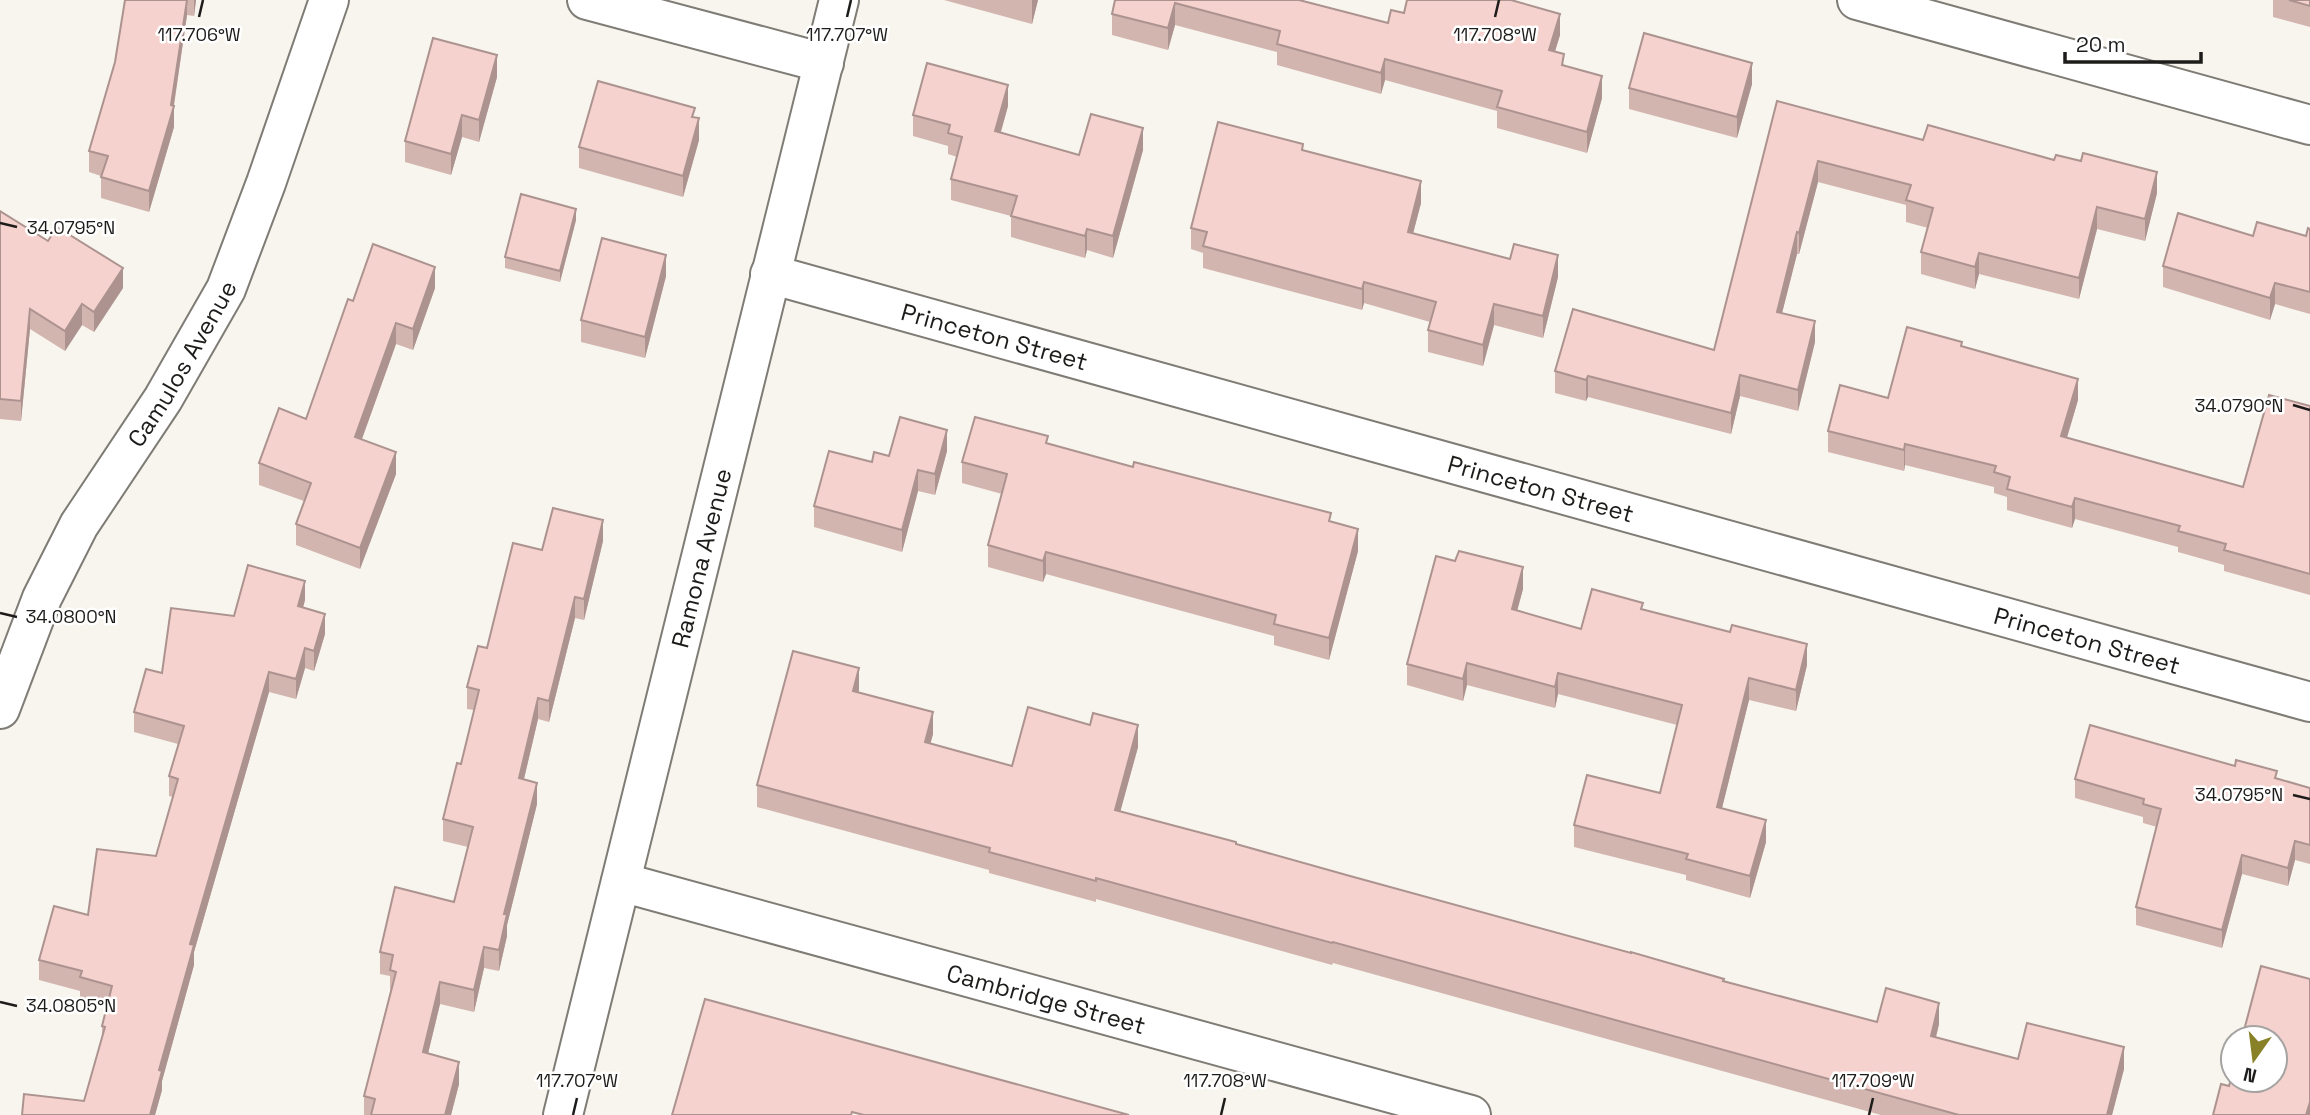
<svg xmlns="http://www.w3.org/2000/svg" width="2310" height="1115" font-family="'Space Grotesk',sans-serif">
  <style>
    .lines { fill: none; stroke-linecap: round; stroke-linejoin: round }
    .minor-casing { stroke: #7f7c76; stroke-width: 42 }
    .minor { stroke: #fff; stroke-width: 38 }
    .wall { fill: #d3b5b0 }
    .shaded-wall { fill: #ac9390 }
    .building { fill: #f5d2cd; stroke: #ac9390; stroke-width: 2 }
    .ticks { fill: none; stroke: #1d1c1a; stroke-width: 2.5 }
    .labels { text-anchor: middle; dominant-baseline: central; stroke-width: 5; stroke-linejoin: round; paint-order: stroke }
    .street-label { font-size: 24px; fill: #1d1c1a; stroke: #fff }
    .ticks-label { font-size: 18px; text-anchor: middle; fill: #1d1c1a; stroke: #fff; stroke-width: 5; stroke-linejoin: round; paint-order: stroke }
  </style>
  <rect width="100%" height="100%" fill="#f7f5ed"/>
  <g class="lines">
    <g class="minor-casing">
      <g id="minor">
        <polyline points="587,0 824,63"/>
        <polyline points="1857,0 2310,125"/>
        <path id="s1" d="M770 274 2310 702"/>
        <path id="s2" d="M0 709 42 598 79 525 163 399 226 289 266 183 329 0"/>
        <path id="s3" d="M621 882 1471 1115"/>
        <path id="s4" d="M563 1115 839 0"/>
      </g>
    </g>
    <use href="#minor" class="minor"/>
  </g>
  <g class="wall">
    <polygon points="125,0 196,0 194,16 187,15 174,106 174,127 149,212 101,198 101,176 89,172 89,151 115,62"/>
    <polygon points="944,0 1038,0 1032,24"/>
    <polygon points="1115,0 1301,0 1388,23 1404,13 1560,35 1555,51 1564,65 1602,98 1587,153 1497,128 1497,111 1385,80 1381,94 1277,65 1277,52 1175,25 1168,50 1112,35 1112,14"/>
    <polygon points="2273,0 2310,0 2310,27 2273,17"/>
    <polygon points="497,77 479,142 462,137 451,175 405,162 405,141"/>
    <polygon points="1752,84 1737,138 1629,109 1629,88"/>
    <polygon points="1777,101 1923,140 2157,193 2145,241 2097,229 2079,299 1979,274 1975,289 1921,274 1921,252 1928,228 1906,222 1906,205 1818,182 1799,254 1797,254 1782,313 1815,342 1798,411 1740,396 1731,434 1588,397 1586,401 1555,393 1555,371 1714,350"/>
    <polygon points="1008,106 1001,132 1079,155 1143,150 1113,258 1087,250 1085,258 1011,237 1011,216 951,200 951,179 957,157 948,154 948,146 913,136 913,115"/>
    <polygon points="695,117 699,140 683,197 579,168 579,147"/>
    <polygon points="1303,150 1421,203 1413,233 1558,277 1543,338 1494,325 1483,366 1428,352 1428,330 1430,322 1364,303 1362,310 1203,268 1203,253 1191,249 1191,228"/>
    <polygon points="0,211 123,288 94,332 82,325 65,351 30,329 21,421 0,419"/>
    <polygon points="576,220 560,282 505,268 505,257"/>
    <polygon points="2310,229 2310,314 2275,304 2270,320 2163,287 2163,266 2253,236 2306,236"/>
    <polygon points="666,276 645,358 581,342 581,320"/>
    <polygon points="435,288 413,350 396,344 362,439 396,474 360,569 296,545 296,524 304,501 259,485 259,463 306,419 353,301"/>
    <polygon points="1962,347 2078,400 2067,438 2243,487 2310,406 2310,595 2224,571 2224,565 2178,552 2178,547 2075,519 2072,528 2007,510 2007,497 1994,493 1994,487 1905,465 1904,471 1828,452 1828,431 1888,398"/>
    <polygon points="1048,444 1331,522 1358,551 1329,660 1274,645 1274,636 1046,574 1043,582 988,567 988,545 1002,494 962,483 962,462"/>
    <polygon points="947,451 935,495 918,491 902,552 814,527 814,506 872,462 889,456"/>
    <polygon points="603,541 584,620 575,618 549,722 538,719 524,779 537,804 507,925 507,936 499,971 484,968 474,1012 440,1004 428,1054 459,1084 451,1115 364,1115 364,1096 390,992 390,976 380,974 380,952 454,902 468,847 443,841 443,819 461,764 474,710 467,709 467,687 487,648 542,550"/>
    <polygon points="1455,561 1523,589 1517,610 1581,629 1643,610 1807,665 1796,711 1749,700 1722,808 1766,842 1750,898 1686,880 1686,875 1574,847 1574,825 1660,793 1677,725 1558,694 1555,708 1467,685 1463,701 1407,685 1407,664"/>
    <polygon points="305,600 303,607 325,634 314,671 305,668 296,699 269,692 194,952 194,965 162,1081 162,1090 155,1115 22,1115 84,1101 102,1038 102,1026 107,1005 80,997 80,991 39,980 39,960 156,856 173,797 169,796 169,776 178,744 134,732 134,712 162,673 234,616"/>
    <polygon points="859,690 858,692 933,734 930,744 1012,766 1138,747 1120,811 1724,981 1877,1022 1939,1024 1936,1037 2018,1059 2124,1069 2112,1115 1881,1115 1333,963 1332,965 1096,899 1096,902 989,873 989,870 757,807 757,785"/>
    <polygon points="2277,778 2310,788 2310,864 2295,860 2288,886 2242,874 2222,948 2136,925 2136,907 2157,827 2143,823 2143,817 2075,798 2075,779"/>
  </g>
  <g class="shaded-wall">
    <polygon points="187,0 187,15 173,110 174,106 174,127 149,212 149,191 171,105"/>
    <polygon points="194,0 196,0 194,16"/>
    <polygon points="1032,0 1038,0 1032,24"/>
    <polygon points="1175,3 1175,25 1168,50 1168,28"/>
    <polygon points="1560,14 1560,35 1549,71 1549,50"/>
    <polygon points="497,55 497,77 479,142 479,120"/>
    <polygon points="1385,59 1385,80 1381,94 1381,73"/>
    <polygon points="1752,63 1752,84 1737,138 1737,117"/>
    <polygon points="1602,76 1602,98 1587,153 1587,132"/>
    <polygon points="1008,85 1008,106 995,152 995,131"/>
    <polygon points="462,115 462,137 451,175 451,154"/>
    <polygon points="699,118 699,140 683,197 683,176"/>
    <polygon points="1143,128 1143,150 1113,258 1113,236"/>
    <polygon points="1818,161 1818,182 1799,254 1799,233"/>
    <polygon points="2157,172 2157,193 2145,241 2145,219"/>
    <polygon points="1421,181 1421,203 1408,253 1408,232"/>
    <polygon points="2097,207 2097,229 2079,299 2079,278"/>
    <polygon points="576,209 576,220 560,282 560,271"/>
    <polygon points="1087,229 1087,250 1085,258 1085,236"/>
    <polygon points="1797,232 1797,254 1777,333 1777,312"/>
    <polygon points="1979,253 1979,274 1975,289 1975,267"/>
    <polygon points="666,255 666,276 645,358 645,337"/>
    <polygon points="1558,255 1558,277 1543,338 1543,316"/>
    <polygon points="435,267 435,288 413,350 413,329"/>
    <polygon points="123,268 123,288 94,332 94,312"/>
    <polygon points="1364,282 1364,303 1362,310 1362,289"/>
    <polygon points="2275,283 2275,304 2270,320 2270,298"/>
    <polygon points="82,304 82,325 65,351 65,331"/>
    <polygon points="1494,304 1494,325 1483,366 1483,345"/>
    <polygon points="30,309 30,329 21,421 21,401"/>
    <polygon points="1815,321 1815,342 1798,411 1798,390"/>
    <polygon points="396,323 396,344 355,458 355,437"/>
    <polygon points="1740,375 1740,396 1731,434 1731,413"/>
    <polygon points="1588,376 1588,397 1586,401 1586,380"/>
    <polygon points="2078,379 2078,400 2061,457 2061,436"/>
    <polygon points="947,430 947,451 935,495 935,474"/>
    <polygon points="1905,444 1905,465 1904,471 1904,450"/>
    <polygon points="396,452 396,474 360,569 360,548"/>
    <polygon points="918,470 918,491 902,552 902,530"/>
    <polygon points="2075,498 2075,519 2072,528 2072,507"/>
    <polygon points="603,520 603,541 584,620 584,599"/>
    <polygon points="1358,529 1358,551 1329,660 1329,638"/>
    <polygon points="1046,552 1046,574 1043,582 1043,561"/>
    <polygon points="1523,567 1523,589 1512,630 1512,609"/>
    <polygon points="305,581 305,600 298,626 298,606"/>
    <polygon points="575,597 575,618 549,722 549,701"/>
    <polygon points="325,614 325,634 314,671 314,651"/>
    <polygon points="1807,644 1807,665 1796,711 1796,690"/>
    <polygon points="305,648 305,668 296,699 296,679"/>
    <polygon points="1467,663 1467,685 1463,701 1463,679"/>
    <polygon points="859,668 859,690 853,712 853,691"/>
    <polygon points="269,672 269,692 194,952 194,965 162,1081 162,1090 155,1115 150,1115 159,1070 190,944"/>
    <polygon points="1558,673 1558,694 1555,708 1555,687"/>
    <polygon points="1749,678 1749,700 1717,828 1717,807"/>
    <polygon points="538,698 538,719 519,800 519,778"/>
    <polygon points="933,712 933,734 925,764 925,742"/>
    <polygon points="1138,725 1138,747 1115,831 1115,810"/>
    <polygon points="537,783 537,804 507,925 507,936 499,971 499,950 504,914"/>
    <polygon points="1766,820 1766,842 1750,898 1750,876"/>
    <polygon points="2295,841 2295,860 2288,886 2288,868"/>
    <polygon points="2242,855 2242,874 2222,948 2222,930"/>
    <polygon points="484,947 484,968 474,1012 474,990"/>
    <polygon points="440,982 440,1004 423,1074 423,1052"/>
    <polygon points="1939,1003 1939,1024 1931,1057 1931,1036"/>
    <polygon points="2124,1047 2124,1069 2112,1115 2107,1115"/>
    <polygon points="459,1062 459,1084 451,1115 445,1115"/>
    <polygon points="2310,1102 2310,1115 2306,1115"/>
  </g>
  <g class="building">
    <polygon points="125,0 187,0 171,105 174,106 149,191 101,177 108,156 89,151 115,62"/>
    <polygon points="1115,0 1299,0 1388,23 1391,10 1404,13 1407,0 1511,0 1560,14 1549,50 1564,54 1562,65 1602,76 1587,132 1497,107 1502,91 1385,59 1381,73 1277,44 1280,31 1175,3 1168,28 1112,14"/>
    <polygon points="2289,0 2310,0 2310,6"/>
    <polygon points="1644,33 1752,63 1737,117 1629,88"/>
    <polygon points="433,38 497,55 479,120 462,115 451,154 405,141"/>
    <polygon points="927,63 1008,85 995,131 1079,155 1091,114 1143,128 1113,236 1087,229 1085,236 1011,216 1017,196 951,179 962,137 948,133 950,125 913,115"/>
    <polygon points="598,81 695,108 692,117 699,118 683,176 579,147"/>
    <polygon points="1777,101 1923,140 1928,125 2054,160 2056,155 2081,161 2083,153 2157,172 2145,219 2097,207 2079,278 1979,253 1975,267 1921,252 1933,208 1906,200 1911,185 1818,161 1799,233 1797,232 1777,312 1815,321 1798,390 1740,375 1731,413 1588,376 1586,380 1555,371 1573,309 1714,350"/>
    <polygon points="1218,122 1303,144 1302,150 1421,181 1408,232 1510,259 1514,244 1558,255 1543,316 1494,304 1483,345 1428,330 1436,302 1364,282 1362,289 1203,246 1207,232 1191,228"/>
    <polygon points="521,194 576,209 560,271 505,257"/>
    <polygon points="0,211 48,241 57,227 123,268 94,312 82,304 65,331 30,309 21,401 0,399"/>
    <polygon points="2178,213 2253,236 2257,222 2306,236 2308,228 2310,229 2310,292 2275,283 2270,298 2163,266"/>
    <polygon points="602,238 666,255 645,337 581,320"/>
    <polygon points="373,244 435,267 413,329 396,323 355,437 396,452 360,548 296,524 311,483 259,463 279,408 306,419 348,299 353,301"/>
    <polygon points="1907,327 1962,342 1961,346 2078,379 2061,436 2243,487 2269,395 2310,406 2310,574 2224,550 2226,544 2178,531 2180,526 2075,498 2072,507 2007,489 2010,477 1994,472 1996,466 1905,444 1904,450 1828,431 1840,385 1888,398"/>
    <polygon points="900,417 947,430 935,474 918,470 902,530 814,506 829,451 872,462 874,452 889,456"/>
    <polygon points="975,417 1048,436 1046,443 1133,467 1134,462 1331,513 1329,521 1358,529 1329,638 1274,624 1276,615 1046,552 1043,561 988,545 1007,474 962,462"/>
    <polygon points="553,508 603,520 584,599 575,597 549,701 538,698 519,778 537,783 504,914 507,914 499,950 484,947 474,990 440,982 423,1052 459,1062 445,1115 371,1115 375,1099 364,1096 396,972 390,970 393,955 380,952 395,887 454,902 473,827 443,819 457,763 461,764 479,690 467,687 478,646 487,648 513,543 542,550"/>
    <polygon points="1459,551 1523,567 1512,609 1581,629 1592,589 1643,603 1641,609 1730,632 1732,625 1807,644 1796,690 1749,678 1717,807 1766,820 1750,876 1686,859 1688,854 1574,825 1587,775 1660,793 1682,705 1558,673 1555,687 1467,663 1463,679 1407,664 1436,556 1455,561"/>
    <polygon points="248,565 305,581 298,606 325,614 314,651 305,648 296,679 269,672 190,944 194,945 159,1070 162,1071 150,1115 22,1115 24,1094 84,1101 105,1027 102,1026 112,986 80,977 82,971 39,960 54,906 88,915 97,849 156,856 178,779 169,776 184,726 134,712 146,669 162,673 171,608 234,616"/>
    <polygon points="793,651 859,668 853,691 933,712 925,742 1012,766 1028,707 1090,725 1093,713 1138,725 1115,810 1236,842 1236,844 1350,876 1631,953 1631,952 1724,979 1723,981 1877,1022 1886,988 1939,1003 1931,1036 2018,1059 2027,1023 2124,1047 2107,1115 1959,1115 1333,942 1332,943 1096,878 1096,881 989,852 990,848 757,785"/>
    <polygon points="2090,725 2235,766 2236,760 2277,771 2275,778 2310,788 2310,845 2295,841 2288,868 2242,855 2222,930 2136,907 2161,809 2143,804 2144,799 2075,779"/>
    <polygon points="2261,966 2310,979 2310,1102 2306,1115 2213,1115 2221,1084 2229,1086 2233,1072 2233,1080 2275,1080 2275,1038 2242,1038"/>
    <polygon points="705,999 1129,1115 864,1115 852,1112 851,1115 672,1115"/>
  </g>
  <path class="ticks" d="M199 17 203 0M847 17 851 0M1495 17 1499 0M0 223 17 227M2293 405 2310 410M0 613 17 617M2293 795 2310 799M0 1002 17 1006M573 1115 577 1098M1221 1115 1225 1098M1869 1115 1873 1098"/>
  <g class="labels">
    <g class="street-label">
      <text stroke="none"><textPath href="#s1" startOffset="233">Princeton Street</textPath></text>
      <text stroke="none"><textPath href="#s2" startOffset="392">Camulos Avenue</textPath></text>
      <text stroke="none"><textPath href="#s1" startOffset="800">Princeton Street</textPath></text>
      <text stroke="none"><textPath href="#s4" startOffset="574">Ramona Avenue</textPath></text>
      <text stroke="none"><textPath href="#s1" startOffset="1367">Princeton Street</textPath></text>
      <text stroke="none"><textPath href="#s3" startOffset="441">Cambridge Street</textPath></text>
    </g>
  </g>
  <g class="ticks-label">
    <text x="199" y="41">117.706°W</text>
    <text x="847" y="41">117.707°W</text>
    <text x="1495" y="41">117.708°W</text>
    <text x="71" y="234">34.0795°N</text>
    <text x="2239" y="412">34.0790°N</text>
    <text x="71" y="623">34.0800°N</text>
    <text x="2239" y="801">34.0795°N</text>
    <text x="71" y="1012">34.0805°N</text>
    <text x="577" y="1087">117.707°W</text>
    <text x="1225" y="1087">117.708°W</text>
    <text x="1873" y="1087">117.709°W</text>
  </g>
  <g transform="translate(2254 1059) rotate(194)"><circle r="33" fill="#ffffff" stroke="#a5a4a3" stroke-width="2"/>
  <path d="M0-5L12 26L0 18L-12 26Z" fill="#888128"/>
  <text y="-10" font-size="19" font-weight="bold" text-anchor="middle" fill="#1d1c1a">N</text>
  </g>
  <path d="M2065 52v10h136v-10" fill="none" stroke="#1d1c1a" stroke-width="3.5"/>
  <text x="2076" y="52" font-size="21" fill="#1d1c1a" stroke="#ffffff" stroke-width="5" paint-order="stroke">20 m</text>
</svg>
